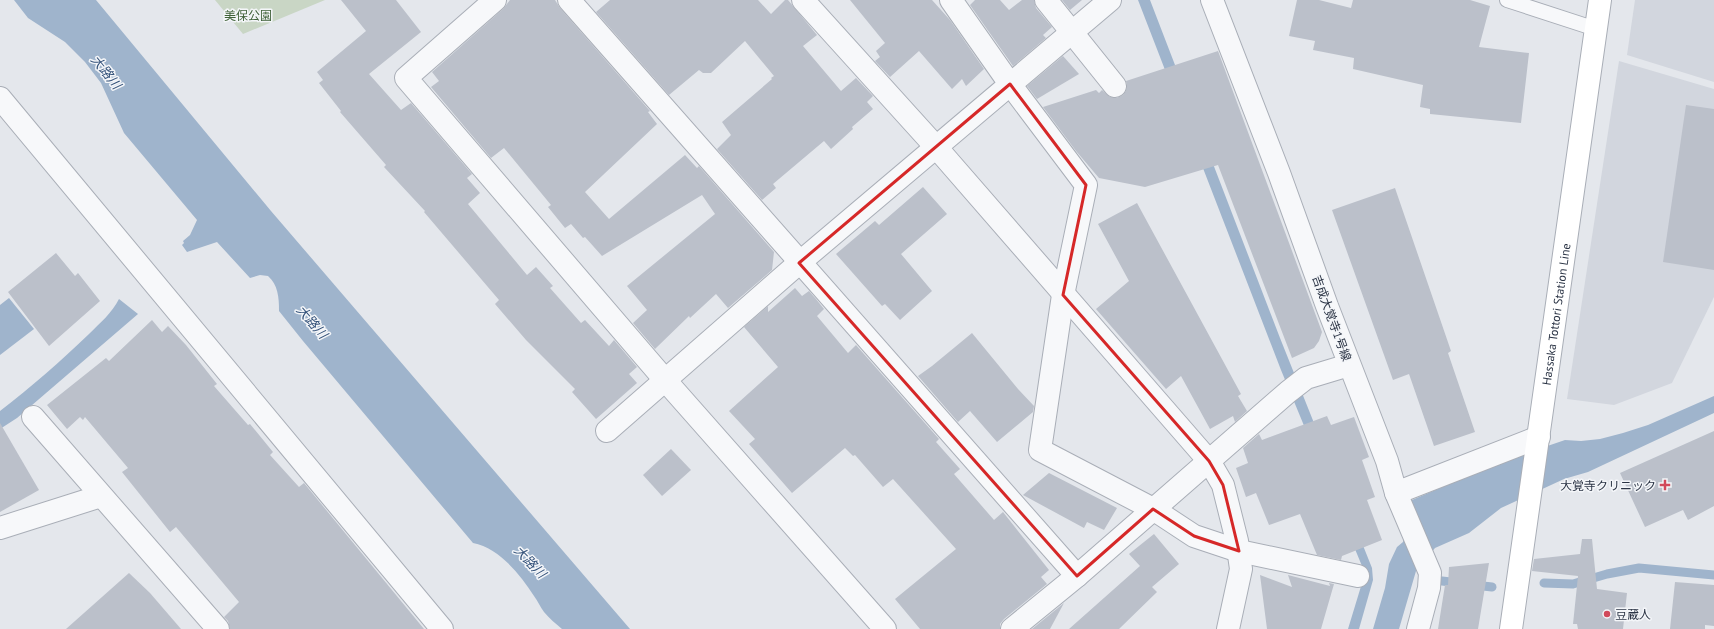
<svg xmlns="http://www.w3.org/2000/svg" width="1714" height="629" font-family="'PT Sans','Noto Sans JP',sans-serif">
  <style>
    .built { fill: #d2d6de }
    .green { fill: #c9d6c5 }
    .water { fill: #9fb4cc }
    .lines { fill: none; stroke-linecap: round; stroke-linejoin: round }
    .stream { stroke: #9fb4cc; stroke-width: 9 }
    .building { fill: #bbc0ca }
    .service-casing { stroke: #a9aeb7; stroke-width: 16 }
    .minor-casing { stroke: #a9aeb7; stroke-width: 24 }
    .secondary-casing { stroke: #a9aeb7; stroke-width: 24 }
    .service { stroke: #f7f8fa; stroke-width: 14 }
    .minor { stroke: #f7f8fa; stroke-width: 22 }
    .secondary { stroke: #fff; stroke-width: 22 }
    .marked { fill: none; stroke: #d62828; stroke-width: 3; stroke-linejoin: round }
    .poi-dot { fill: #d1495b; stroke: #f4f6f9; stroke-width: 1.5 }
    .labels { text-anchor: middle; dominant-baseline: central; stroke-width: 3; stroke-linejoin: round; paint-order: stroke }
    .park-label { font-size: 12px; fill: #3f6138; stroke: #f4f6f9 }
    .street-label { font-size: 12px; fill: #2b3445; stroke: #f4f6f9 }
    .poi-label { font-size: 12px; fill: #2b3445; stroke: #f4f6f9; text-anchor: end }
    .water-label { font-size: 13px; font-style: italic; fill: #34527a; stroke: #f4f6f9 }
  </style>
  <rect width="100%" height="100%" fill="#e4e7ec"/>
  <g class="built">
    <polygon points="1635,0 1714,0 1714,82 1627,55"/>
    <polygon points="1619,61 1714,89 1714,297 1672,383 1614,405 1567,399"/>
  </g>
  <polygon class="green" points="215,0 325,0 243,34"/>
  <g class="water">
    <path d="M14 0H96L271 211 630 629H562C556 624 549 618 544 612 540 607 538 601 534 596 520 574 499 548 473 543L303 341 279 311C279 297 278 285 268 276L260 275 250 278 217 242 187 252 182 245 184 243 183 241 190 235 197 220 124 133 101 83 85 62 65 42 28 18Z"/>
    <polygon points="1138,0 1150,0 1280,338 1372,568 1373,580 1359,629 1348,629 1362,583 1362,566 1281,370"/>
    <polygon points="9,298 34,329 0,355 0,305"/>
    <path d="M119 299 138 314 17 418 0 429V411C31 387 61 361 89 334 100 323 112 313 119 299Z"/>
    <polygon points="1714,396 1714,413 1588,472 1564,479 1501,508 1469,533 1435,548 1416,571 1399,629 1373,629 1385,588 1389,564 1397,547 1403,542 1412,500 1506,460 1565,440 1581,441 1600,439 1623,433 1648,425"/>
  </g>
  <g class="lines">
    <g class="stream">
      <polyline points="1442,581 1459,583"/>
      <polyline points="1544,583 1573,584 1607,574 1639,568 1714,575"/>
      <polyline points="1474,585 1492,587"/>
    </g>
  </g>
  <g class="building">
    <polygon points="341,0 396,0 421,32 369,74 401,110 411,103 472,174 467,178 480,193 468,204 527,275 536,267 553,286 550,288 581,323 585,320 609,346 614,340 637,367 629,374 637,383 596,419 572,392 575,389 526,340 495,304 499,300 424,212 425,211 384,167 386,165 340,112 341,111 319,83 323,80 317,72 366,31"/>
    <polygon points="510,0 555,0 560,8 650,111 648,112 657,124 585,192 609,219 685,155 697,168 699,166 774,252 772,270 728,308 716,294 690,318 689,316 655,349 633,323 647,310 627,286 715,214 702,195 602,256 585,237 583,238 571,224 565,228 548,207 551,205 504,148 491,158 431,87 439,81 432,72 503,9"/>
    <polygon points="610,0 758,0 771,14 785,0 788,0 817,35 803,46 841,91 856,78 873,96 867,102 873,109 852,127 853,129 831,149 824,141 773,184 776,188 762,200 717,149 731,135 722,122 772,79 771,78 774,76 745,41 711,73 703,73 699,70 669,95 596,12"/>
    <polygon points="850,0 932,0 950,20 984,69 966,86 962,79 952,89 919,51 890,77 875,61 880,57 876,51 885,43"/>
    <polygon points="975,0 1000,0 1009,10 1022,0 1034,0 1036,8 1052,27 1043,35 1046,38 1013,66 970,5"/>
    <polygon points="1062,0 1082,0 1070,10"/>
    <polygon points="1297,0 1319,0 1351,8 1353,0 1470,0 1490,6 1479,47 1529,53 1521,123 1430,114 1430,109 1420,107 1423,85 1353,69 1354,58 1313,50 1315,41 1289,36"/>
    <polygon points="1218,51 1322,332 1319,341 1314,348 1292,358 1218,165 1145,187 1099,178 1076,151 1043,107 1096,90 1099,93 1102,90 1110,97 1117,98 1123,95 1126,91 1127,84 1126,81"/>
    <polygon points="1063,56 1079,74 1037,99 1027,86"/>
    <polygon points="1686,105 1714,109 1714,270 1663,262"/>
    <polygon points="923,187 947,214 901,254 932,291 900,320 885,304 882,306 836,254 875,221 879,225"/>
    <polygon points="1395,188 1451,351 1448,353 1475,432 1434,446 1409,374 1393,380 1332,210"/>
    <polygon points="1137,203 1241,394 1238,396 1247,411 1235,422 1233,416 1210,429 1181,376 1166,389 1096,309 1129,281 1098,224"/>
    <polygon points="56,253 75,276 78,273 100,301 49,346 8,292"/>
    <polygon points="795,288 802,296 809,291 816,299 824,309 817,316 848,353 856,345 939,439 936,442 960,469 954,474 994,520 1003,512 1049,570 1041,577 1047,584 1004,619 1000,624 1000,629 920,629 895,599 956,549 893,479 883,487 855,455 853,456 845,448 792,493 749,444 755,439 729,411 778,367 744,327 768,306 768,312"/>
    <polygon points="152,320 162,332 168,326 186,345 217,384 214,386 248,425 250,424 273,452 270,455 299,487 304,483 424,629 230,629 228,621 224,617 239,602 176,527 170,532 122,472 128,468 85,417 83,420 80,417 67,429 47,405 106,358 109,361"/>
    <polygon points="972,333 1018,389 1034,406 1033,412 997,442 970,411 958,422 918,376 932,366"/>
    <polygon points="1327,416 1331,425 1354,417 1369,457 1362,460 1375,497 1367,500 1382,540 1342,556 1341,560 1317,555 1300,514 1269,525 1256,493 1246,497 1236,468 1248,463 1243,448 1259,434 1262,440"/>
    <polygon points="0,423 39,490 0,512"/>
    <polygon points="1714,431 1714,506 1688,520 1683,510 1645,527 1620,473"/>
    <polygon points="671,449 691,470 662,496 643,475"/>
    <polygon points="1049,473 1117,508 1104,530 1087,522 1084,528 1023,495"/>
    <polygon points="1154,534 1179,564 1152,587 1157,592 1119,629 1069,629 1140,566 1129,554"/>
    <polygon points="1582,539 1592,539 1597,589 1627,593 1623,629 1578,629 1577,624 1573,624 1578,576 1532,571 1534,559 1580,554"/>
    <polygon points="1489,563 1478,629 1438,629 1445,585 1448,585 1449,567"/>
    <polygon points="129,573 150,593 181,629 66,629"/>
    <polygon points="1260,575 1292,587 1288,575 1330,586 1329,583 1334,584 1321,629 1267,629"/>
    <polygon points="1675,582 1714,585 1714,626 1705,625 1705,629 1670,629"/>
    <polygon points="1064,603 1050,629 1032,629"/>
  </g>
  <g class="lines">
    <g class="service-casing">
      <polyline id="service" points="1507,0 1596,29"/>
    </g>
    <g class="minor-casing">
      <g id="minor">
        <polyline points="495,0 406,78 665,380 885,629"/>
        <polyline points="569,0 1077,576"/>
        <polyline points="803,0 936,147 1209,461 1223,485 1237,541 1241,569 1228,629"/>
        <polyline points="951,0 1010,84 1086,185 1063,295 1040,450 1153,509 1194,536 1239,551 1358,576"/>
        <polyline points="1046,0 1115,86"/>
        <polyline points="1212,0 1279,173 1327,306 1387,461 1396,493 1539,437"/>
        <polyline points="0,98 442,629"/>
        <polyline points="33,417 218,629"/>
        <polyline points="607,431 799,263 1110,0"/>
        <polyline points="1396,493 1430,573 1429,588 1418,629"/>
        <polyline points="0,528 101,496"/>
        <polyline points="1012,629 1077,576 1288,392 1306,378 1349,365"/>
      </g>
    </g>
    <g class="secondary-casing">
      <g id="secondary">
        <path id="s1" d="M1511 629 1600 0"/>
      </g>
    </g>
    <use href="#service" class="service"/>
    <use href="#minor" class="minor"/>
    <use href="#secondary" class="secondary"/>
  </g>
  <path class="marked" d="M1010 84 1086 185 1063 295 1209 461 1223 485 1239 551 1194 536 1153 509 1077 576 799 263Z"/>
  <g class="poi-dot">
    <path d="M1663 479h4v4h4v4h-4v4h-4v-4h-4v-4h4z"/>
    <circle cx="1607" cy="614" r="4"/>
  </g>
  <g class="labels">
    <g class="park-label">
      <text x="248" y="15">美保公園</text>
    </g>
    <g class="street-label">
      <text stroke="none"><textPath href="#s1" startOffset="318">Hassaka Tottori Station Line</textPath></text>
      <text transform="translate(1332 318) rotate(70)">吉成大覚寺1号線</text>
    </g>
    <g class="poi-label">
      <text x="1656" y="485">大覚寺クリニック</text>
      <text x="1615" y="614" text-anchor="start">豆蔵人</text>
    </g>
    <g class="water-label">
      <text transform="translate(106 72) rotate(51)">大路川</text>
      <text transform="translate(312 322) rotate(49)">大路川</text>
      <text transform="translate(530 562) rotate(46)">大路川</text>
    </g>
  </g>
</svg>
